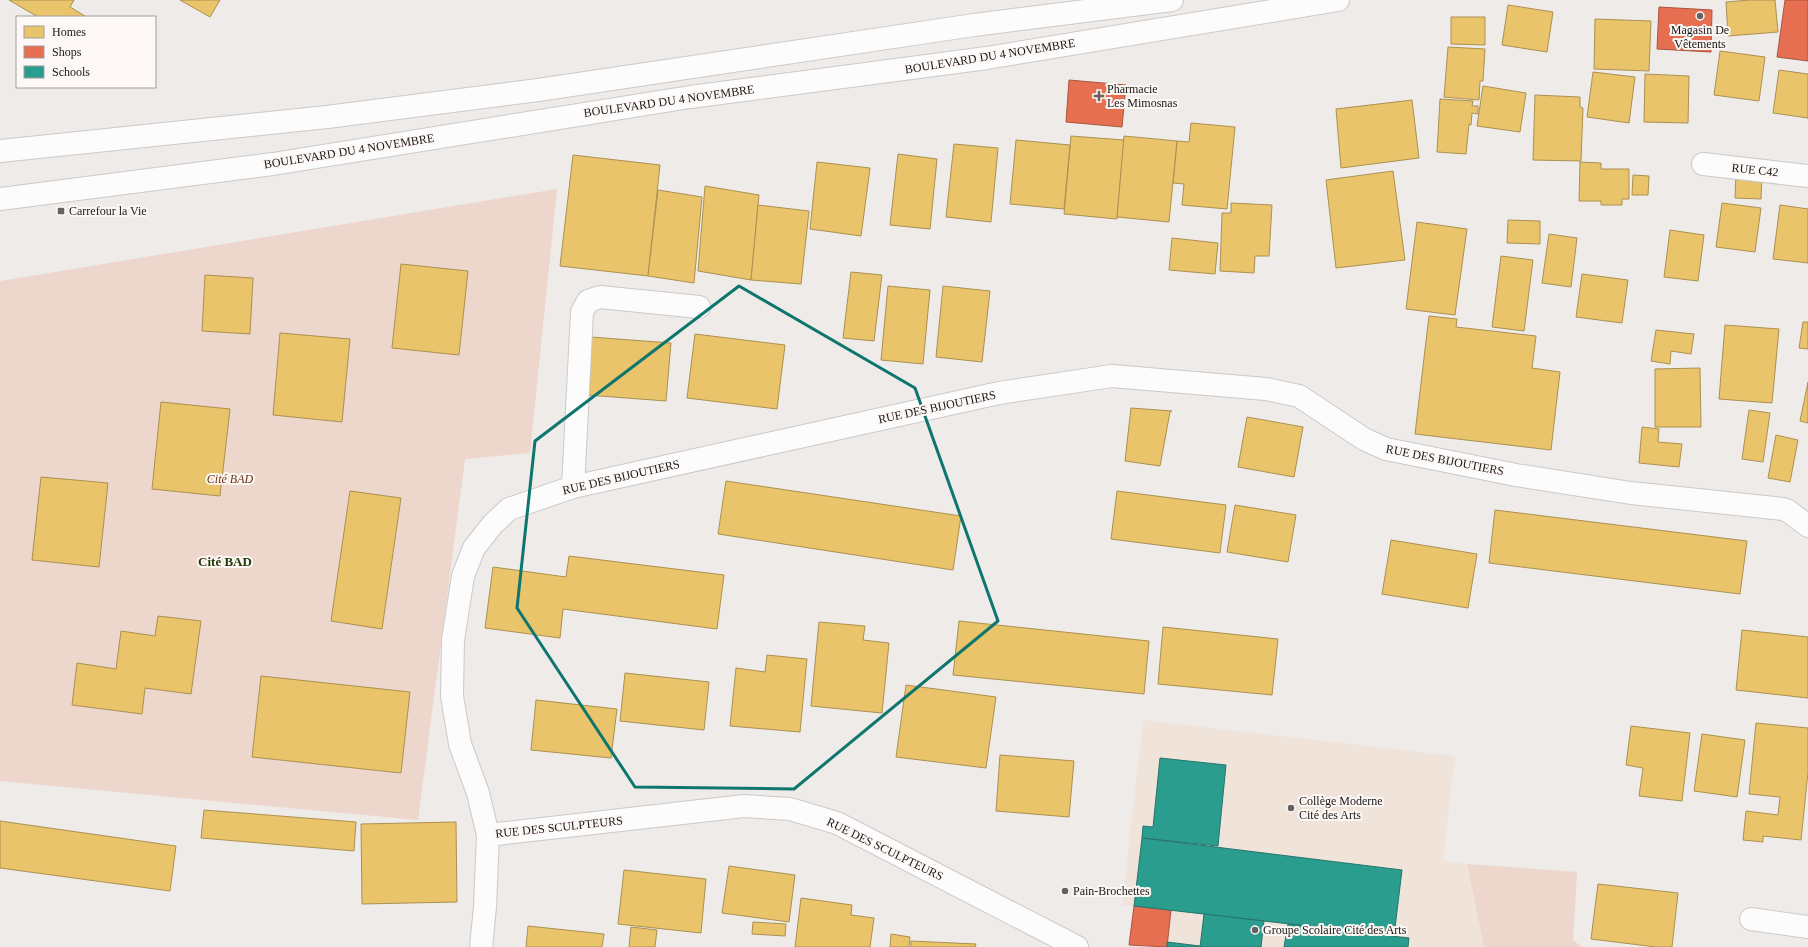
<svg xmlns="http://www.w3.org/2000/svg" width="1808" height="947" font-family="Georgia,serif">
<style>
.commercial{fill:#f0e4da}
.green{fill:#edd6cb}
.homes{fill:#e9c46a;stroke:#ab9051}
.shops{fill:#e76f51;stroke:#a9553f}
.schools{fill:#2a9d8f;stroke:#25756b}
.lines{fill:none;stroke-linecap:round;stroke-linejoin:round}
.minor-casing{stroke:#ccc9c8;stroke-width:24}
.major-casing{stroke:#ccc9c8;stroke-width:24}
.minor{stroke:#fcfcfc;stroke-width:22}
.major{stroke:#fcfcfc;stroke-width:22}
.marked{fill:none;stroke:#0f766e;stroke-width:3;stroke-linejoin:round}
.poi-dot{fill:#646160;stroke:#fdf8f5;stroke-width:1.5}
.labels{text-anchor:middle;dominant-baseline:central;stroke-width:4;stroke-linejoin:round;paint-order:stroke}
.poi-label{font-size:12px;fill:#191716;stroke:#fdf8f5;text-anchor:start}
.street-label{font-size:12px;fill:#191716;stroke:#fdf8f5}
.park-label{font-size:12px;font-style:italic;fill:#6b3010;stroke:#fdf8f5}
.neighbourhood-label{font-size:13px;font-weight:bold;fill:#233905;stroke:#fdf8f5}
</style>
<rect width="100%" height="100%" fill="#eeebe9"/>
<path class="commercial" d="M 1143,720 L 1455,756 L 1443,861 L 1467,864 L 1484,947 L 1167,947 L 1170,910 L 1122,905 Z"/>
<g class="green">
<path d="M 557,189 L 530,453 L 465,459 L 418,820 L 0,781 L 0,281 Z"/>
<path d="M 1467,864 L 1577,872 L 1573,940 L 1582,947 L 1484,947 Z"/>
</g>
<g class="homes">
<path d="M 9,0 L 74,0 L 70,7 L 85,16 L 84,17 L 38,17 Z"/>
<path d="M 180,0 L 220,0 L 210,17 Z"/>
<path d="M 1750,0 L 1775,0 L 1778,32 L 1728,36 L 1726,2 Z"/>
<path d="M 1508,5 L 1553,12 L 1547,52 L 1502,45 Z"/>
<path d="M 1451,17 L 1485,17 L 1485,45 L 1451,44 Z"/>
<path d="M 1595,19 L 1651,21 L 1649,71 L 1594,69 Z"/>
<path d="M 1448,47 L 1485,49 L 1483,81 L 1480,81 L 1479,100 L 1444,97 Z"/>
<path d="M 1720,51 L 1765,57 L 1759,101 L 1714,95 Z"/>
<path d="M 1779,70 L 1808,74 L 1808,118 L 1773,113 Z"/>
<path d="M 1593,72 L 1635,77 L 1629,123 L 1587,117 Z"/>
<path d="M 1645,74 L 1689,76 L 1688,123 L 1644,122 Z"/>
<path d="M 1483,86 L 1526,93 L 1520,132 L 1477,126 Z"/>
<path d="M 1535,95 L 1580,97 L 1580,107 L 1583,108 L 1581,161 L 1533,160 Z"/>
<path d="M 1440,99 L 1473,101 L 1472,106 L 1478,106 L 1478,114 L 1472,113 L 1471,125 L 1469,124 L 1466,154 L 1437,152 Z"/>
<path d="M 1412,100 L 1419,158 L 1341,168 L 1336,109 Z"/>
<path d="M 1191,123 L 1235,127 L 1227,209 L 1182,205 L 1184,184 L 1173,183 L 1177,141 L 1189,142 Z"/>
<path d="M 1071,136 L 1124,140 L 1117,219 L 1064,214 Z"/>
<path d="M 1124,136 L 1177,141 L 1169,222 L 1117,217 Z"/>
<path d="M 1016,140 L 1070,145 L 1064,209 L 1010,204 Z"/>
<path d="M 954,144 L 998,148 L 991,222 L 946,217 Z"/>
<path d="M 898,154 L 937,159 L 930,229 L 890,225 Z"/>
<path d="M 573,155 L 660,165 L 648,276 L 560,266 Z"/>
<path d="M 817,162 L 870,168 L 861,236 L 810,229 Z"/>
<path d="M 1580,162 L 1601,163 L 1601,169 L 1629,169 L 1629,199 L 1622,199 L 1622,205 L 1601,205 L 1601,201 L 1579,201 Z"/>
<path d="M 1393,171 L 1405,260 L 1336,268 L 1326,180 Z"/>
<path d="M 1736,174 L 1762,175 L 1761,199 L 1735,198 Z"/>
<path d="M 1633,175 L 1649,176 L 1648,195 L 1632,195 Z"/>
<path d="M 705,186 L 759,195 L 751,280 L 698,271 Z"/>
<path d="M 658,190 L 702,197 L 694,283 L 648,276 Z"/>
<path d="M 1231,203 L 1272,205 L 1269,256 L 1255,256 L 1254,273 L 1220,271 L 1222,213 L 1231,213 Z"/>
<path d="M 1722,203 L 1761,208 L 1755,252 L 1716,247 Z"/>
<path d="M 758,205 L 809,211 L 801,284 L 751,280 Z"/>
<path d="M 1780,205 L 1808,209 L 1808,263 L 1773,259 Z"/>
<path d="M 1508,220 L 1540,221 L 1540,244 L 1507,243 Z"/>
<path d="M 1417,222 L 1467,229 L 1455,315 L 1406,309 Z"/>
<path d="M 1670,230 L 1704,235 L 1698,281 L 1664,277 Z"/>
<path d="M 1549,234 L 1577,238 L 1571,287 L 1542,283 Z"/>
<path d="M 1172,238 L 1218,243 L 1215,274 L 1169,270 Z"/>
<path d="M 1501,256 L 1533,260 L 1524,331 L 1492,327 Z"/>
<path d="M 401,264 L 468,271 L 459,355 L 392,348 Z"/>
<path d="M 851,272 L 882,275 L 874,341 L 843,338 Z"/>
<path d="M 1582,274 L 1628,280 L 1622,323 L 1576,317 Z"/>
<path d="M 205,275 L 253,278 L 250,334 L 202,331 Z"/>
<path d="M 888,286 L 930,290 L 923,364 L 881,360 Z"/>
<path d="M 943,286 L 990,291 L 982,362 L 936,357 Z"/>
<path d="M 1429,316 L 1457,319 L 1456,327 L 1536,336 L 1532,368 L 1560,372 L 1551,450 L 1415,434 Z"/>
<path d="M 1803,322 L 1808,322 L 1808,349 L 1799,348 Z"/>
<path d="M 1725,325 L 1779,329 L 1772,403 L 1719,399 Z"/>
<path d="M 1656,330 L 1694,334 L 1691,354 L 1671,351 L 1670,364 L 1651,361 Z"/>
<path d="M 280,333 L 350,339 L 342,422 L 273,415 Z"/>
<path d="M 695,334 L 785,345 L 777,409 L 687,398 Z"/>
<path d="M 591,337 L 671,343 L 666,401 L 587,395 Z"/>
<path d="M 1700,368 L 1701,427 L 1655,427 L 1655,369 Z"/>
<path d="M 1808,382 L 1808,423 L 1800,421 Z"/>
<path d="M 161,402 L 230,409 L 220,496 L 152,489 Z"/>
<path d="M 1131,408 L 1172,411 L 1170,412 L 1160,466 L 1125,461 Z"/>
<path d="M 1749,410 L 1770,413 L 1763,462 L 1742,459 Z"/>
<path d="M 1247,417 L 1303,427 L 1294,477 L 1238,467 Z"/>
<path d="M 1642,427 L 1659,429 L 1658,442 L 1682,444 L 1679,467 L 1639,463 Z"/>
<path d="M 1776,435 L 1798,440 L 1790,482 L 1768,478 Z"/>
<path d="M 41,477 L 108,483 L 99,567 L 32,560 Z"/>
<path d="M 726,481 L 961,516 L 953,570 L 718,534 Z"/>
<path d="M 350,491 L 401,498 L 382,629 L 331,621 Z"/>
<path d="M 1117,491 L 1226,505 L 1220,553 L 1111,539 Z"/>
<path d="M 1235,505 L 1296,515 L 1288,562 L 1227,552 Z"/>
<path d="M 1495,510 L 1747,541 L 1740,594 L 1489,563 Z"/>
<path d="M 1391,540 L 1477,554 L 1468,608 L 1382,594 Z"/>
<path d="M 569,556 L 724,575 L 717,629 L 563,609 L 560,638 L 485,628 L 493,567 L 566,577 Z"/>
<path d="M 158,616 L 201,621 L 191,694 L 145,688 L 142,714 L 72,705 L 77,663 L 116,669 L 121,631 L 155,636 Z"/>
<path d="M 959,621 L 1149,641 L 1144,694 L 953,675 Z"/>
<path d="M 819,622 L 865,626 L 863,640 L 889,643 L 882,713 L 811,706 Z"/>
<path d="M 1163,627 L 1278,639 L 1272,695 L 1158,684 Z"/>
<path d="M 1742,630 L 1808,637 L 1808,698 L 1736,690 Z"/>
<path d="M 767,655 L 807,659 L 800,732 L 730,726 L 736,668 L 765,672 Z"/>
<path d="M 625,673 L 709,682 L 704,730 L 620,721 Z"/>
<path d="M 261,676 L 410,692 L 401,773 L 252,757 Z"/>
<path d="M 906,685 L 996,697 L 986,768 L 896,757 Z"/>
<path d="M 536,700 L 617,709 L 611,758 L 531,750 Z"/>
<path d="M 1756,723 L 1808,728 L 1808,772 L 1801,840 L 1763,836 L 1763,842 L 1743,840 L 1746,811 L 1778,815 L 1780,797 L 1749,794 Z"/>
<path d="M 1631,726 L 1690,733 L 1682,801 L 1639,796 L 1643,768 L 1626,765 Z"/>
<path d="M 1702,734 L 1745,740 L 1737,797 L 1694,791 Z"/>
<path d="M 1000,755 L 1074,761 L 1069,817 L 996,811 Z"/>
<path d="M 204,810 L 356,822 L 354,851 L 201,838 Z"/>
<path d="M 0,821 L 176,846 L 170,891 L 0,868 Z"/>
<path d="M 456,822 L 457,902 L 362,904 L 361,824 Z"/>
<path d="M 729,866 L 795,875 L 789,922 L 722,913 Z"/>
<path d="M 624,870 L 706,879 L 701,933 L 618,924 Z"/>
<path d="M 1598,884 L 1678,893 L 1672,947 L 1656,947 L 1591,939 Z"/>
<path d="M 801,898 L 852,905 L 851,915 L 874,918 L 870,947 L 795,947 Z"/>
<path d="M 753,922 L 786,924 L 785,936 L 752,934 Z"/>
<path d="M 528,926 L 604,934 L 602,947 L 526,947 Z"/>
<path d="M 631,927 L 657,930 L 655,947 L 629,947 Z"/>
<path d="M 891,934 L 910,937 L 909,947 L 890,947 Z"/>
<path d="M 911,941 L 976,944 L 975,947 L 911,947 Z"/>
</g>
<g class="shops">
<path d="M 1785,0 L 1808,0 L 1808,61 L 1777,57 Z"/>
<path d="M 1659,7 L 1712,10 L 1711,52 L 1657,49 Z"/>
<path d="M 1069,80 L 1126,85 L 1122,127 L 1066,122 Z"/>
<path d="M 1134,906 L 1171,910 L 1167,947 L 1129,945 Z"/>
</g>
<g class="schools">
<path d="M 1160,758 L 1226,765 L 1218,846 L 1142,838 L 1143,826 L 1153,827 Z"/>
<path d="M 1142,838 L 1402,870 L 1394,936 L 1134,906 Z"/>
<path d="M 1204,914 L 1264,921 L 1261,947 L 1200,947 Z"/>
<path d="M 1288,924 L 1409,938 L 1408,947 L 1284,947 Z"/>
<path d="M 1167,942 L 1200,946 L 1200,947 L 1167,947 Z"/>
</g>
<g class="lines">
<defs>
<g id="minor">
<path d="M 1703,164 L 1808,176"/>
<path d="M 573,487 L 582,312 L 588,301 L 600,297 L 699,307"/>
<path d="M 488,835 L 744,806 L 790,809 L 837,823 L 1077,947"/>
<path d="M 1751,919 L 1808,927"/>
<path d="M 481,947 L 485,907 L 488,835 L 478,793 L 460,744 L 452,696 L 453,640 L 463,576 L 474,548 L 493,524 L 509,509 L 573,487 L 999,393 L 1112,376 L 1266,389 L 1299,396 L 1364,439 L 1386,449 L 1516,475 L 1631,493 L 1783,509 L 1788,511 L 1808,526"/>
</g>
<g id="major">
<path d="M 0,151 L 327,117 L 538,90 L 974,25 L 1172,0"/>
<path d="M 0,199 L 273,164 L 690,97 L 987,58 L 1338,0"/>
</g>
</defs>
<use href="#minor" class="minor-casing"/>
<use href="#major" class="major-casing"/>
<use href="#minor" class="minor"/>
<use href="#major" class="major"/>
</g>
<path class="marked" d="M 739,286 L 915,388 L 998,621 L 794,789 L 635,787 L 517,608 L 535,441 Z"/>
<g class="poi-dot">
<circle cx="1700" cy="16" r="4"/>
<path d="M1097 90h4v4h4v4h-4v4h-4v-4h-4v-4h4z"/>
<rect x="57" y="207" width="8" height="8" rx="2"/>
<circle cx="1291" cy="808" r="4"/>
<circle cx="1065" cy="891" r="4"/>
<circle cx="1255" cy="930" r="4"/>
</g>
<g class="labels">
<g class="poi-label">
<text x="1700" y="30" text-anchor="middle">Magasin De<tspan x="1700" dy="14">Vêtements</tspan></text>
<text x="1107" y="89">Pharmacie<tspan x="1107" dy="14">Les Mimosnas</tspan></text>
<text x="69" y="211">Carrefour la Vie</text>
<text x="1299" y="801">Collège Moderne<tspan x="1299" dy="14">Cité des Arts</tspan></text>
<text x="1073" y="891">Pain-Brochettes</text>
<text x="1263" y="930">Groupe Scolaire Cité des Arts</text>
</g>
<g class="street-label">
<text transform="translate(990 56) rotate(-9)">BOULEVARD DU 4 NOVEMBRE</text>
<text transform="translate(669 101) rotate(-8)">BOULEVARD DU 4 NOVEMBRE</text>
<text transform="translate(349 151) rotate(-9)">BOULEVARD DU 4 NOVEMBRE</text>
<text transform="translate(1755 170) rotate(6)">RUE C42</text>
<text transform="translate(937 407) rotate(-12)">RUE DES BIJOUTIERS</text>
<text transform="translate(1445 460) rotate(11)">RUE DES BIJOUTIERS</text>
<text transform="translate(621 477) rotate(-13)">RUE DES BIJOUTIERS</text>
<text transform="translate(559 827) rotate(-6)">RUE DES SCULPTEURS</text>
<text transform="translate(885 849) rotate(26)">RUE DES SCULPTEURS</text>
</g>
<g class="park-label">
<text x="230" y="479">Cité BAD</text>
</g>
<g class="neighbourhood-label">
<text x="225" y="561">Cité BAD</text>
</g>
</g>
<rect x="16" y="16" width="140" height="72" fill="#fdf8f5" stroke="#a29e9c"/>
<rect x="24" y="26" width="20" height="12" fill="#e9c46a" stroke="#a29e9c"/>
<text x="52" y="36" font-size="12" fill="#191716">Homes</text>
<rect x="24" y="46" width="20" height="12" fill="#e76f51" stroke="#a29e9c"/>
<text x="52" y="56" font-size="12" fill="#191716">Shops</text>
<rect x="24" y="66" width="20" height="12" fill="#2a9d8f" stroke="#a29e9c"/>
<text x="52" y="76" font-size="12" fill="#191716">Schools</text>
</svg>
